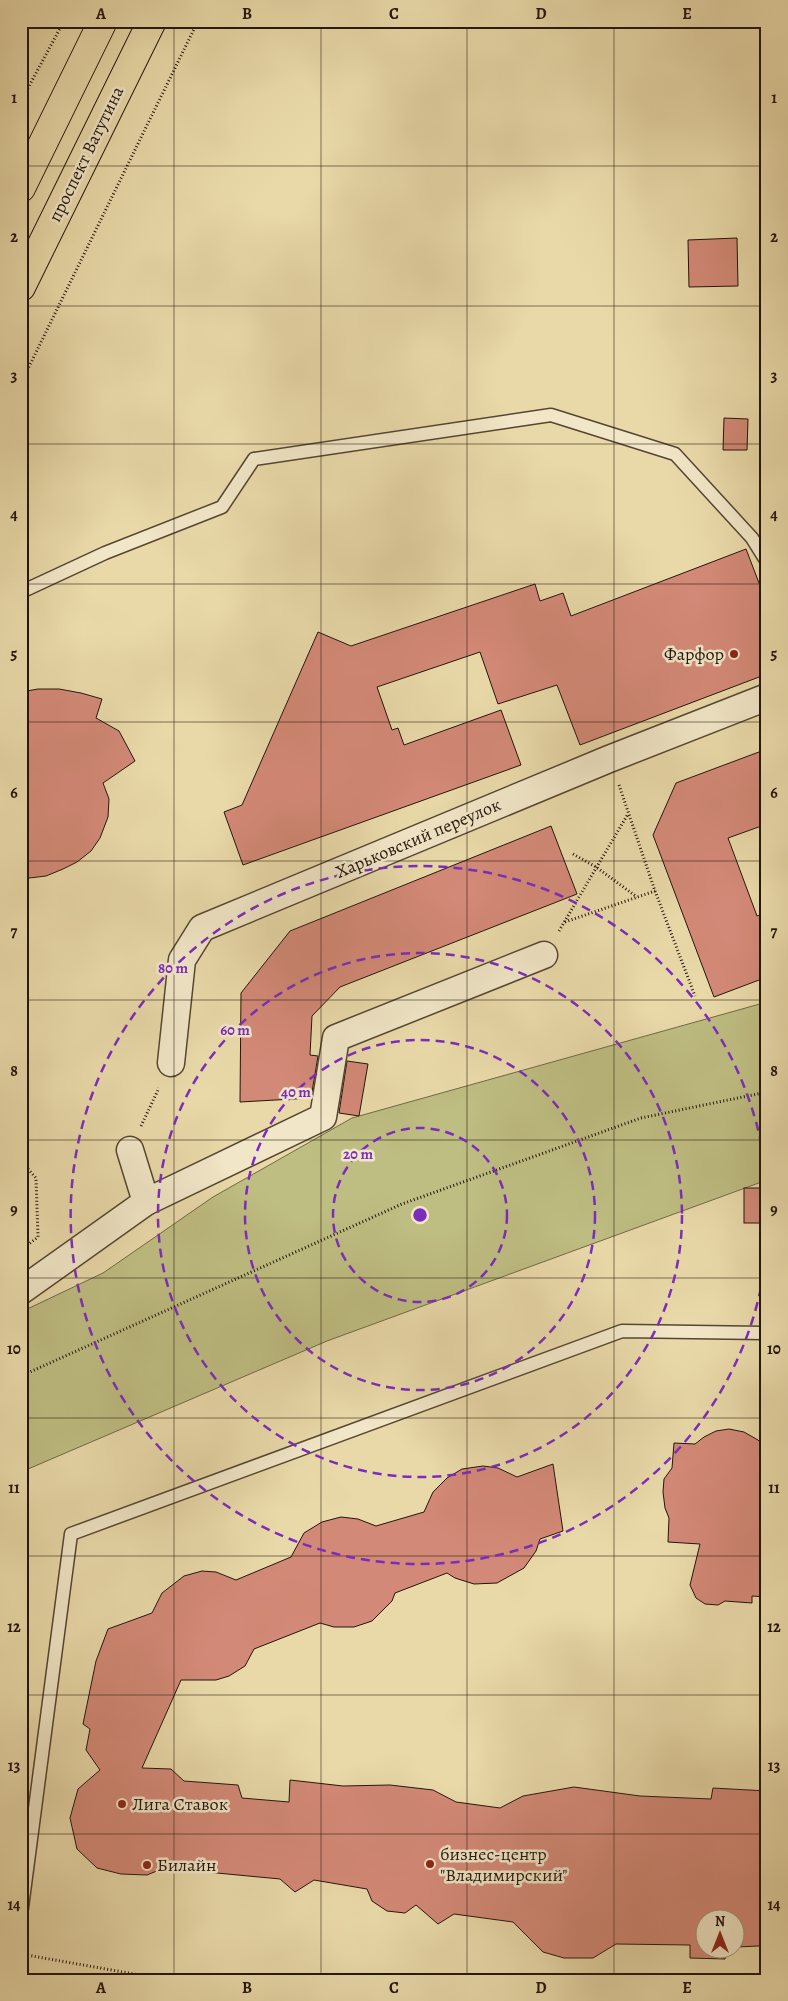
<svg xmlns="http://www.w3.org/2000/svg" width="788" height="2001" font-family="Alegreya,serif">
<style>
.green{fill:#bebd82;stroke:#706946}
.building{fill:#d38977;stroke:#22150b}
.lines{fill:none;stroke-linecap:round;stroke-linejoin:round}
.service-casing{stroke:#544632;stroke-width:15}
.minor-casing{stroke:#544632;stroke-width:29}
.primary-casing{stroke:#22150b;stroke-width:30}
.path{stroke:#22150b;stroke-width:3;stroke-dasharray:1 2.5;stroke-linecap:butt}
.service{stroke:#f1e6c7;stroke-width:12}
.minor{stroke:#f1e6c7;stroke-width:26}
.primary{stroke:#e9d9a9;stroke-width:28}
.grid{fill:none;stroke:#22150b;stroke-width:1;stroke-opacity:0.55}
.ring{fill:none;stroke:#7b2cbf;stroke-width:2.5;stroke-dasharray:9 6}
.poi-dot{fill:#8f2418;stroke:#f1e6c7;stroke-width:2}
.labels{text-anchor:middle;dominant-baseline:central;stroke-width:5;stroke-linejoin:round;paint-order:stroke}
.street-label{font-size:18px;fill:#22150b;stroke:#f1e6c7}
.poi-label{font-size:18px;fill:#22150b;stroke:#f1e6c7;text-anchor:start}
.centre{fill:#7b2cbf;stroke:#f1e6c7;stroke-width:2.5}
.ring-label{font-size:15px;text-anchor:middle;font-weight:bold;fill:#7b2cbf;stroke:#f1e6c7;stroke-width:5;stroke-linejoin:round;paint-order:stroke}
.neatline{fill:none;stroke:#22150b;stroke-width:2}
.grid-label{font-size:16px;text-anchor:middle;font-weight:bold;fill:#22150b}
</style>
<rect width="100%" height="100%" fill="#e9d9a9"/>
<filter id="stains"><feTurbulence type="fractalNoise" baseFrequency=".004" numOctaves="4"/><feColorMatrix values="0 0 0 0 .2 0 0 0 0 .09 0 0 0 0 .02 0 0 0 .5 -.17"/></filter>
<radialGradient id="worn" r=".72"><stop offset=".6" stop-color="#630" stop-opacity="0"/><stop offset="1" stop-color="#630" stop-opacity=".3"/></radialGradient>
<path class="green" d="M 767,1002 L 767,1180 L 327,1341 L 21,1472 L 21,1312 L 103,1273 L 213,1197 L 352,1118 Z"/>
<g class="building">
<path d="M 737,238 L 738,286 L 689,287 L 688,240 Z"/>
<path d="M 724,418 L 748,419 L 747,450 L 723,450 Z"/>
<path d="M 746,549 L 767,604 L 767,674 L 580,745 L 557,685 L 498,704 L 480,652 L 377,687 L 392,730 L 398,728 L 404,745 L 501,710 L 521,765 L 243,865 L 224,812 L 242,805 L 318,632 L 351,646 L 535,584 L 540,601 L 563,593 L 571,616 Z"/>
<path d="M 38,689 L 59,689 L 81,693 L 102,699 L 96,718 L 119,731 L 135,761 L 103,783 L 109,799 L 108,817 L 100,838 L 91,851 L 77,862 L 63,869 L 46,876 L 21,879 L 21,692 Z"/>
<path d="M 767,749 L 767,824 L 728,838 L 757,916 L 767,912 L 767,977 L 714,997 L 653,835 L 676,783 Z"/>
<path d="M 551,826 L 577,894 L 340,987 L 312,1016 L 310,1055 L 318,1056 L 311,1098 L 240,1102 L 241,993 L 290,931 Z"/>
<path d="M 347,1061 L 368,1064 L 359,1116 L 339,1113 Z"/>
<rect x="744" y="1188" width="23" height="35"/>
<path d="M 729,1429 L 744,1432 L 758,1440 L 767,1449 L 767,1597 L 752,1596 L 752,1603 L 725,1601 L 718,1605 L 705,1604 L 696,1598 L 690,1585 L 700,1544 L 668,1542 L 669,1518 L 665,1508 L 663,1492 L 664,1479 L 672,1468 L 674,1443 L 695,1444 L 704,1437 L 716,1431 Z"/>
<path d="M 553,1464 L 563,1531 L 540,1539 L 536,1551 L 524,1568 L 497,1583 L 474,1584 L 455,1578 L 447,1573 L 395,1593 L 392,1601 L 372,1621 L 354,1627 L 334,1627 L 320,1623 L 254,1649 L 245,1666 L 229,1676 L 216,1680 L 181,1680 L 142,1768 L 171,1769 L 184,1781 L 238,1785 L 242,1798 L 289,1802 L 290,1780 L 343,1786 L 390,1785 L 433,1790 L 456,1802 L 500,1808 L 523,1796 L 574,1787 L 640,1796 L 711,1799 L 713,1788 L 767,1791 L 767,1860 L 761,1904 L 767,1908 L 767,1941 L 759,1946 L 736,1947 L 736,1918 L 706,1918 L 706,1948 L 729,1948 L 725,1959 L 690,1958 L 690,1945 L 616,1944 L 593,1958 L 564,1958 L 543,1952 L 513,1922 L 454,1914 L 438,1924 L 416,1905 L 405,1913 L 387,1911 L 372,1901 L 367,1889 L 314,1880 L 295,1892 L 280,1879 L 164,1868 L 147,1875 L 121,1874 L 97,1868 L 77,1849 L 70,1818 L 78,1789 L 100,1770 L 86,1750 L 90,1729 L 83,1724 L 96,1661 L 108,1629 L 152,1613 L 162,1593 L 184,1576 L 202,1571 L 216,1572 L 236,1580 L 291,1557 L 304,1533 L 322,1522 L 341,1517 L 358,1519 L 376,1526 L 424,1512 L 433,1492 L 447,1478 L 462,1469 L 483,1466 L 498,1468 L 517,1477 Z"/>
</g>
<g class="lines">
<defs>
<g id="service">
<path d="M 21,592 L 105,553 L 222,507 L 254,459 L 551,415 L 675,454 L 752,538 L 767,562"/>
<path d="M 21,1915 L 71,1534 L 622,1331 L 767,1333"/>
</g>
<g id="minor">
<path d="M 171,1063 L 182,960 L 202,928 L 609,759 L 767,697"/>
<path d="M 146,1202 L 323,1117 L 336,1038 L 544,955"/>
<path d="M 21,1291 L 146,1202 L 130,1150"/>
</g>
<g id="primary">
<path d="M 21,188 L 103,21"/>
<path d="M 21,287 L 152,21"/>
</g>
</defs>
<use href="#service" class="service-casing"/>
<use href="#minor" class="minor-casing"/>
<use href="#primary" class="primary-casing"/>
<g class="path">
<path d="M 21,101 L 64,21"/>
<path d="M 21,383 L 198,21"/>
<path d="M 619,785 L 655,891 L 695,996"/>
<path d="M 573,854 L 596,867 L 637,897"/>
<path d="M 565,922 L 655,891"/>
<path d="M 559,931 L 628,814"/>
<path d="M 141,1126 L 159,1088"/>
<path d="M 21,1161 L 36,1178 L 38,1237 L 21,1250"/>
<path d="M 21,1376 L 402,1204 L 641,1118 L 767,1092"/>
<path d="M 21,1954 L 168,1980"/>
</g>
<use href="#service" class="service"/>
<use href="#minor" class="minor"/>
<use href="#primary" class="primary"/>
</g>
<path class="grid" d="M 174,21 L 174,1980M 321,21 L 321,1980M 467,21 L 467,1980M 614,21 L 614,1980M 21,166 L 767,166M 21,306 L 767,306M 21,444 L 767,444M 21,584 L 767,584M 21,722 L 767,722M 21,861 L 767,861M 21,1000 L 767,1000M 21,1140 L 767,1140M 21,1278 L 767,1278M 21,1418 L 767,1418M 21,1556 L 767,1556M 21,1695 L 767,1695M 21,1834 L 767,1834"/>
<g class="ring">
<circle cx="420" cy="1215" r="87"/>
<circle cx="420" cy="1215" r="175"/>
<circle cx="420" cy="1215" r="262"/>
<path d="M766 1258A349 349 0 1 1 766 1172"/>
</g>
<g class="poi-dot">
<circle cx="734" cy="654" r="5"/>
<circle cx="122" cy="1804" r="5"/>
<circle cx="430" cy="1864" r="5"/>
<circle cx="147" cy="1865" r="5"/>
</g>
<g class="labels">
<g class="street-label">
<text transform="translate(86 154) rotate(-64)">проспект Ватутина</text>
<text transform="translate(418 838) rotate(-23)">Харьковский переулок</text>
</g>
<g class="poi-label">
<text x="724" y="654" text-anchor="end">Фарфор</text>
<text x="132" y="1804">Лига Ставок</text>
<text x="440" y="1854">бизнес-центр<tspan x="440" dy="21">"Владимирский"</tspan></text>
<text x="157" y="1865">Билайн</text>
</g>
</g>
<circle cx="420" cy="1215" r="8" class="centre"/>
<g class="ring-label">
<text x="173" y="973">80 m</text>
<text x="235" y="1035">60 m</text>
<text x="296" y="1097">40 m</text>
<text x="358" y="1159">20 m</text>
</g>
<rect width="788" height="2001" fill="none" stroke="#e9d9a9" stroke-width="55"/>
<g transform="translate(720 1934)"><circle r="24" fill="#f1e6c7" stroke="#9e927c"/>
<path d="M0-4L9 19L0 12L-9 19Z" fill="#8f2418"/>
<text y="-8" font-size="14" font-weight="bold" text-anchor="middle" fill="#22150b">N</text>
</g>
<rect x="28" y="28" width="732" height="1946" class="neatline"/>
<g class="grid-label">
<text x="101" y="19">A</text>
<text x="247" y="19">B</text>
<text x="394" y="19">C</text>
<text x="541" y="19">D</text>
<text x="687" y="19">E</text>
<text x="14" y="103">1</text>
<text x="774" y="103">1</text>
<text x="14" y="242">2</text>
<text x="774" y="242">2</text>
<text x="14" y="381">3</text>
<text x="774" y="381">3</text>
<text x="14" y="520">4</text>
<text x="774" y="520">4</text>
<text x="14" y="659">5</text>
<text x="774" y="659">5</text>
<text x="14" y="798">6</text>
<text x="774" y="798">6</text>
<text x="14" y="937">7</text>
<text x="774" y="937">7</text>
<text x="14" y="1076">8</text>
<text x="774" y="1076">8</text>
<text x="14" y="1215">9</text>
<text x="774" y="1215">9</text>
<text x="14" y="1354">10</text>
<text x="774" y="1354">10</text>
<text x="14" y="1493">11</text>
<text x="774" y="1493">11</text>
<text x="14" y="1632">12</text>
<text x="774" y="1632">12</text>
<text x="14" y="1771">13</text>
<text x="774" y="1771">13</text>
<text x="14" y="1910">14</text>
<text x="774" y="1910">14</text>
<text x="101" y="1993">A</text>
<text x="247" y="1993">B</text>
<text x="394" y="1993">C</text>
<text x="541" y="1993">D</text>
<text x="687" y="1993">E</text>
</g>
<rect width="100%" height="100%" filter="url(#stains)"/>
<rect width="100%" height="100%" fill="url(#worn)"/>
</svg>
